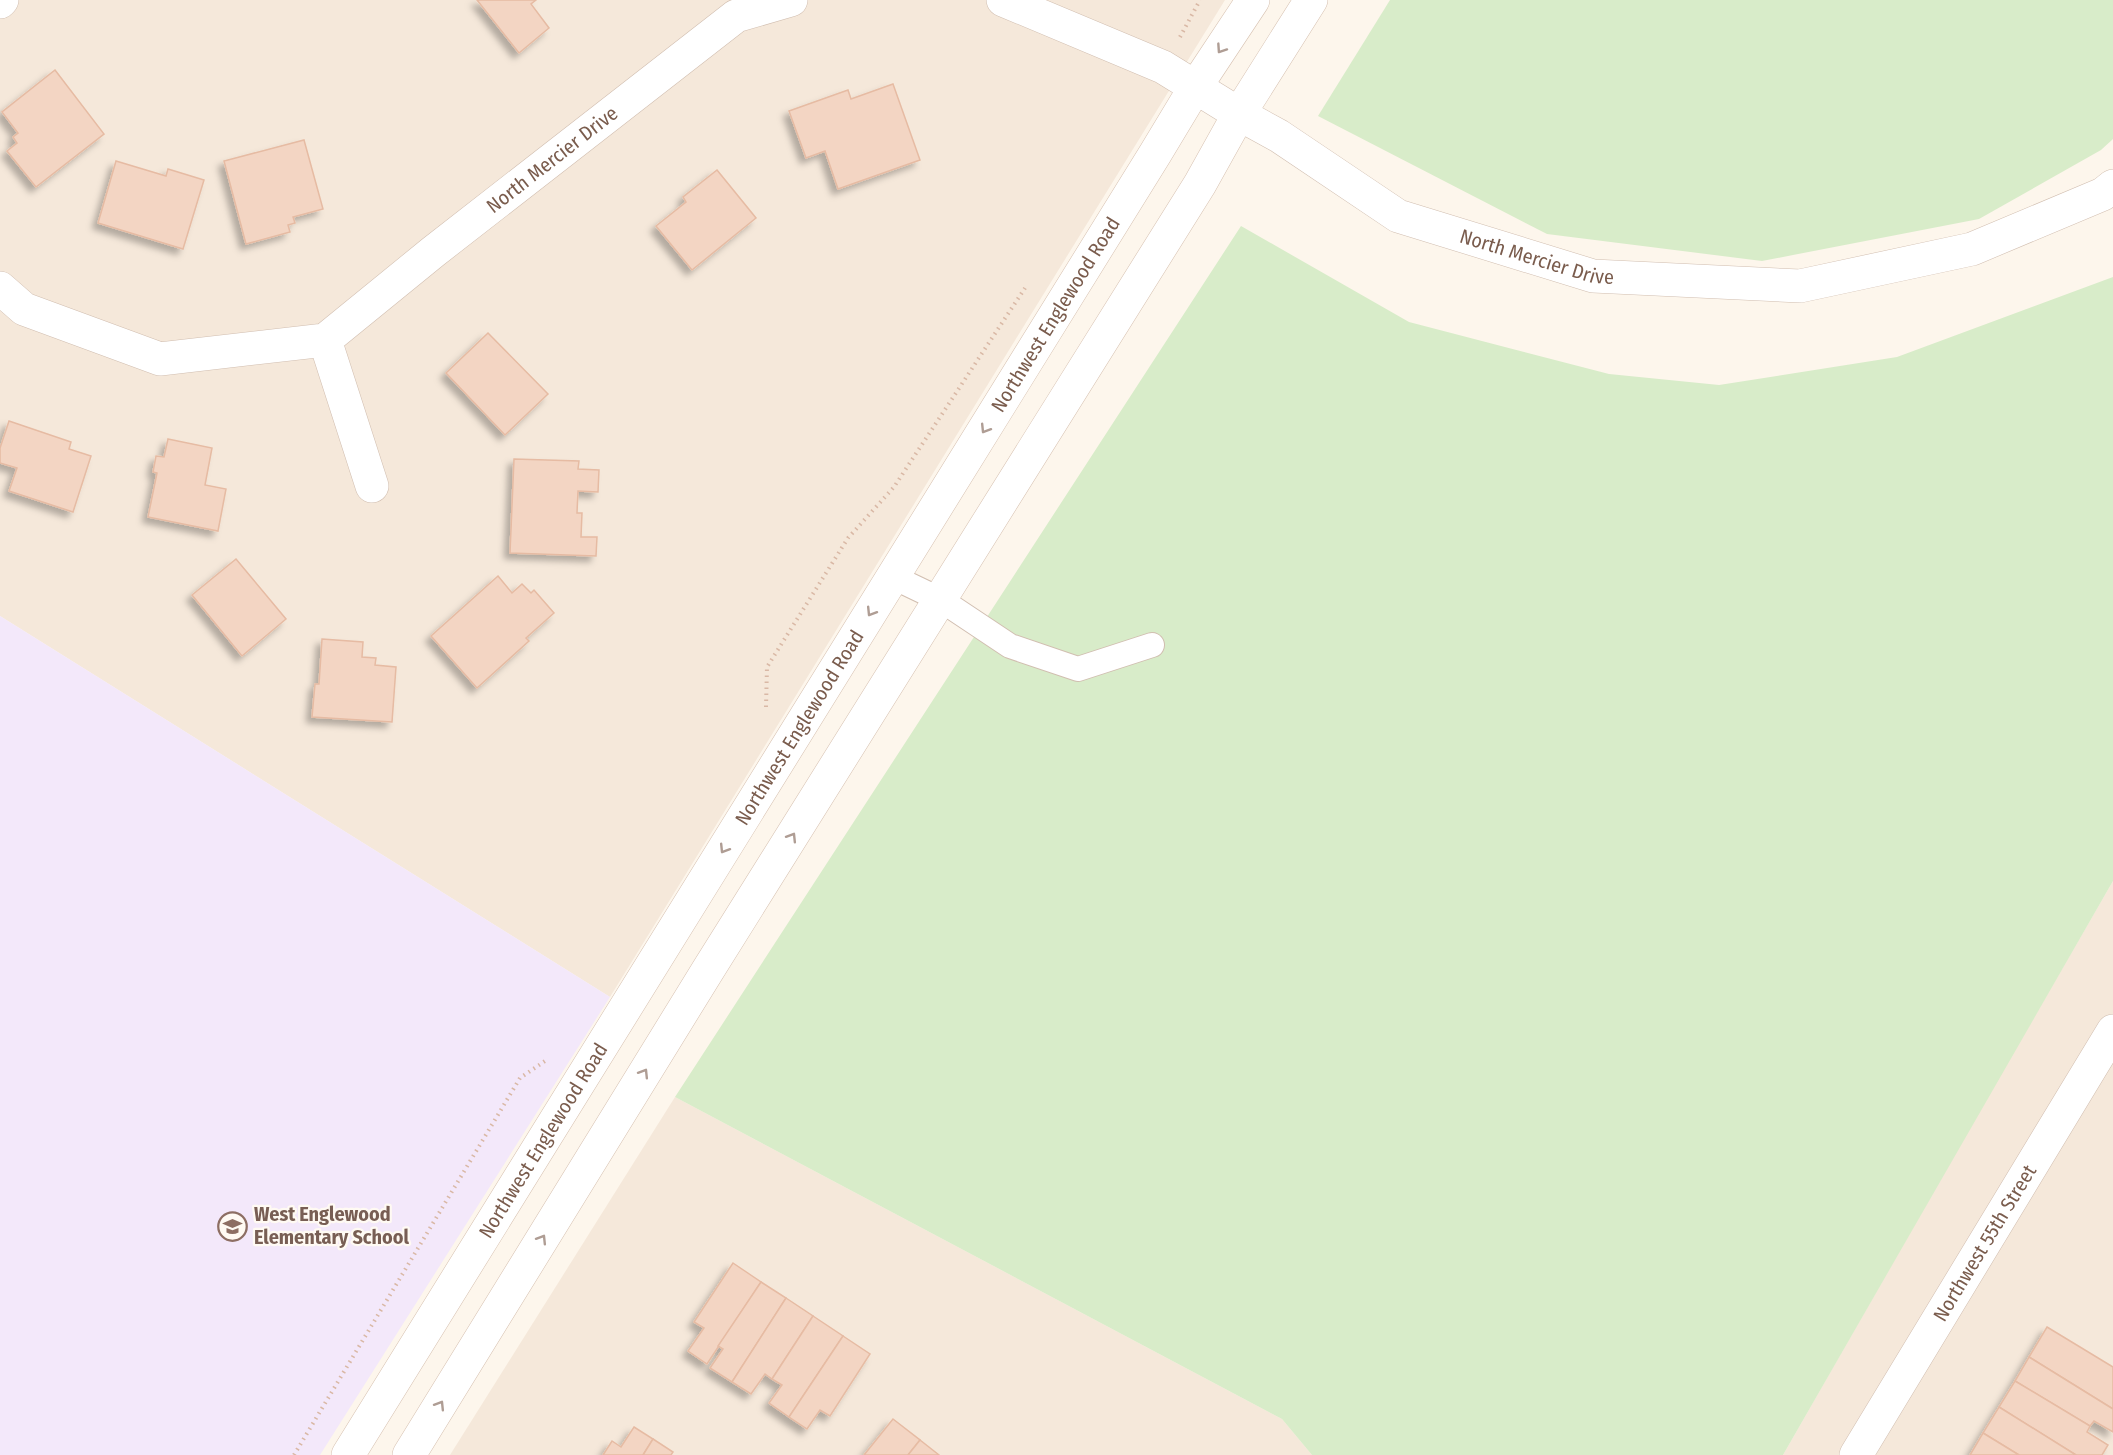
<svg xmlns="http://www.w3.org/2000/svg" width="2113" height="1455" font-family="'Fira Sans Condensed',sans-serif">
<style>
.residential{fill:#f5e8da}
.education{fill:#f3e8fa}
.green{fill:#d8ecc9}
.building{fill:#f3d5c3;stroke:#e6bba3;stroke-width:1.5;filter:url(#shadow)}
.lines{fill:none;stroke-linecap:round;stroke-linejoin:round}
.service-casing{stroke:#d1beb0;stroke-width:26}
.minor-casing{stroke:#d1beb0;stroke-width:34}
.secondary-casing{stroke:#d6c0b0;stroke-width:34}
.path{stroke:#d9b8a5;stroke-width:4;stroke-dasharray:1.5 4.5;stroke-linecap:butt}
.service{stroke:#fff;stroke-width:24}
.minor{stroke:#fff;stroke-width:33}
.secondary{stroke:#fff;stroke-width:33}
.oneway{stroke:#af9d94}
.labels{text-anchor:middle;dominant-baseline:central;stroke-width:4.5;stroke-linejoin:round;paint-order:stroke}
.street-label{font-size:20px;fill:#7a5c4d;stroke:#fffaf3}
.education-label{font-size:20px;font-weight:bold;fill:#785e54;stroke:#fffaf3;text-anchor:start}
</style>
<defs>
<filter id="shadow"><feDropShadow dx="-5.5" dy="5.5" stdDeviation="3" flood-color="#0004"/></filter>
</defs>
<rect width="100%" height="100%" fill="#fdf6ec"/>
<g class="residential">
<path d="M 0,0 L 1225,0 L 610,997 L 0,616 Z"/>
<path d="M 2113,881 L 2113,1455 L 1783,1455 L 1992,1090 Z"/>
<path d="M 675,1097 L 1282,1419 L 1312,1455 L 450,1455 Z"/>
</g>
<path class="education" d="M 0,616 L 610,997 L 320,1455 L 0,1455 Z"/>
<g class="green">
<path d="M 1390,0 L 2113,0 L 2113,139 L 2101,150 L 1979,219 L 1762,261 L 1547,234 L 1318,116 Z"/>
<path d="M 1241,226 L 1409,322 L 1609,374 L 1719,385 L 1897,357 L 2113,277 L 2113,881 L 1783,1455 L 1312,1455 L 1282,1419 L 675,1097 Z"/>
</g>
<g class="building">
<path d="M 477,0 L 536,0 L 531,4 L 549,28 L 519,53 Z"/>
<path d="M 55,70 L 104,134 L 36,187 L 7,151 L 17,143 L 13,137 L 18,133 L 2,112 Z"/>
<path d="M 893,84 L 920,160 L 838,189 L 825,151 L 806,158 L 789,111 L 848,90 L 851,99 Z"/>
<path d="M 304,140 L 323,209 L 293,217 L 295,223 L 288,225 L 290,232 L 246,244 L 224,161 Z"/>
<path d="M 116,161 L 166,176 L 168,169 L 204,180 L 183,249 L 98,223 Z"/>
<path d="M 717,170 L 756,218 L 692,270 L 656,226 L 686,202 L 683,197 Z"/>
<path d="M 488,333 L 548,394 L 505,435 L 446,373 Z"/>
<path d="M 9,421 L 71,442 L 69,449 L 91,456 L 73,512 L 9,491 L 17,468 L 0,463 L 0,448 Z"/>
<path d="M 168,439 L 212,448 L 205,485 L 226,489 L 218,531 L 148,517 L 157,473 L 153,472 L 156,456 L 164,457 Z"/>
<path d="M 514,459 L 579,461 L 578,469 L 599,470 L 598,492 L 578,491 L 577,513 L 582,513 L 581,537 L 597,537 L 596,556 L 510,553 Z"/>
<path d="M 236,559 L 286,619 L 242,656 L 192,595 Z"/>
<path d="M 498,576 L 512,593 L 522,584 L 531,593 L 534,590 L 554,613 L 526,638 L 529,641 L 477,688 L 431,636 Z"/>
<path d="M 322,639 L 363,642 L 362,657 L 376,658 L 375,665 L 396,667 L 392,722 L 312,717 L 315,684 L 319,684 Z"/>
<path d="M 733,1263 L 761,1282 L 707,1364 L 688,1351 L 704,1328 L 694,1322 Z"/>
<path d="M 761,1282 L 786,1298 L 732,1382 L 710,1368 L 723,1349 L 718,1346 Z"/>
<path d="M 786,1298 L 813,1316 L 772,1379 L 765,1374 L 751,1394 L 732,1382 Z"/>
<path d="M 813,1316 L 843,1336 L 789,1417 L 769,1403 L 782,1385 L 772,1379 Z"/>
<path d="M 2047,1327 L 2113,1367 L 2113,1409 L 2029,1357 Z"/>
<path d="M 843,1336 L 870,1354 L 830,1416 L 820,1410 L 807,1429 L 789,1417 Z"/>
<path d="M 2029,1357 L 2113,1409 L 2113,1432 L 2094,1421 L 2090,1426 L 2015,1381 Z"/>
<path d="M 2015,1381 L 2090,1426 L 2087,1432 L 2108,1445 L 2102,1455 L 2076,1455 L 1999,1407 Z"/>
<path d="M 1999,1407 L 2076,1455 L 2019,1455 L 1983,1433 Z"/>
<path d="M 893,1419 L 920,1440 L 908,1455 L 864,1455 Z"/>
<path d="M 634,1427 L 653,1439 L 643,1455 L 603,1455 L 612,1441 L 621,1447 Z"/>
<path d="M 1983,1433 L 2019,1455 L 1970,1455 Z"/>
<path d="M 653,1439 L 673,1452 L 671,1455 L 643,1455 Z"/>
<path d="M 920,1440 L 939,1455 L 908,1455 Z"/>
</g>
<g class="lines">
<defs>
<path id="service" d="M 893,577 L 941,600 L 1010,646 L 1078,669 L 1152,645"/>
<g id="minor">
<path id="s1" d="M 1003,0 L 1163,67 L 1239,114 L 1279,136 L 1398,216 L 1593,276 L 1800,286 L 1972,249 L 2103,194 L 2113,186"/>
<path d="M 0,2 L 2,0"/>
<path id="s2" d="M 0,288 L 24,309 L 160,359 L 325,340 L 433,252 L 736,16 L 791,0"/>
<path d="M 325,340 L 372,486"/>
<path id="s3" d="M 1856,1455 L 2113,1031"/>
</g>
<g id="secondary">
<path id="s4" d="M 348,1455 L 1155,154 L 1196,86 L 1253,0"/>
<path d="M 409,1455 L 708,970 L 1200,184 L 1239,114 L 1311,0"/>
</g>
</defs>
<use href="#service" class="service-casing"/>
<use href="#minor" class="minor-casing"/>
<use href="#secondary" class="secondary-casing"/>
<g class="path">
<path d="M 1180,37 L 1200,0"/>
<path d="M 766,707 L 767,667 L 848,538 L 894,487 L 1025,288"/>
<path d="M 294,1455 L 520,1078 L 548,1059"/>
</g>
<use href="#service" class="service"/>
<use href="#minor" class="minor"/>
<use href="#secondary" class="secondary"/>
</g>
<defs><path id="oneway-chevron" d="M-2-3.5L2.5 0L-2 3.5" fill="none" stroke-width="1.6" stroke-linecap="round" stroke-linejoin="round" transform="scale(1.5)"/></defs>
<g class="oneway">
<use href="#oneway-chevron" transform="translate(1221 49) rotate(124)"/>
<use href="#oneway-chevron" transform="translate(985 429) rotate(122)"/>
<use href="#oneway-chevron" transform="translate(871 612) rotate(122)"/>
<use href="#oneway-chevron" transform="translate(792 837) rotate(-58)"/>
<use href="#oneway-chevron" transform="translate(724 849) rotate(122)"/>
<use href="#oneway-chevron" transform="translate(644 1073) rotate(-58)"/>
<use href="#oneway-chevron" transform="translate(542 1239) rotate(-58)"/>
<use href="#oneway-chevron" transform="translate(440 1405) rotate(-58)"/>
</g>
<defs>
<symbol id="school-ring" viewBox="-11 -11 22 22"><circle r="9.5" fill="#fffaf3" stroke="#8d6e63" stroke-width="1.5"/><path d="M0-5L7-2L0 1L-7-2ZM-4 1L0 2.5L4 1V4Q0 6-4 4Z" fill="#8d6e63"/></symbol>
</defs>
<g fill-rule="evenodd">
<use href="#school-ring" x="216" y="1210" width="33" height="33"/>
</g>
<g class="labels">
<g class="street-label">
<text stroke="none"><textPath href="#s2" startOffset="633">North Mercier Drive</textPath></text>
<text stroke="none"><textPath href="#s1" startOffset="597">North Mercier Drive</textPath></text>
<text stroke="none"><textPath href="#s4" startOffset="1342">Northwest Englewood Road</textPath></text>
<text stroke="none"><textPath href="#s4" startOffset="856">Northwest Englewood Road</textPath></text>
<text stroke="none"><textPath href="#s4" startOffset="370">Northwest Englewood Road</textPath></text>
<text stroke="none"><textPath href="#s3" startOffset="248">Northwest 55th Street</textPath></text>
</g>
<g class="education-label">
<text x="254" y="1214">West Englewood<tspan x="254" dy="23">Elementary School</tspan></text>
</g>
</g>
</svg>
